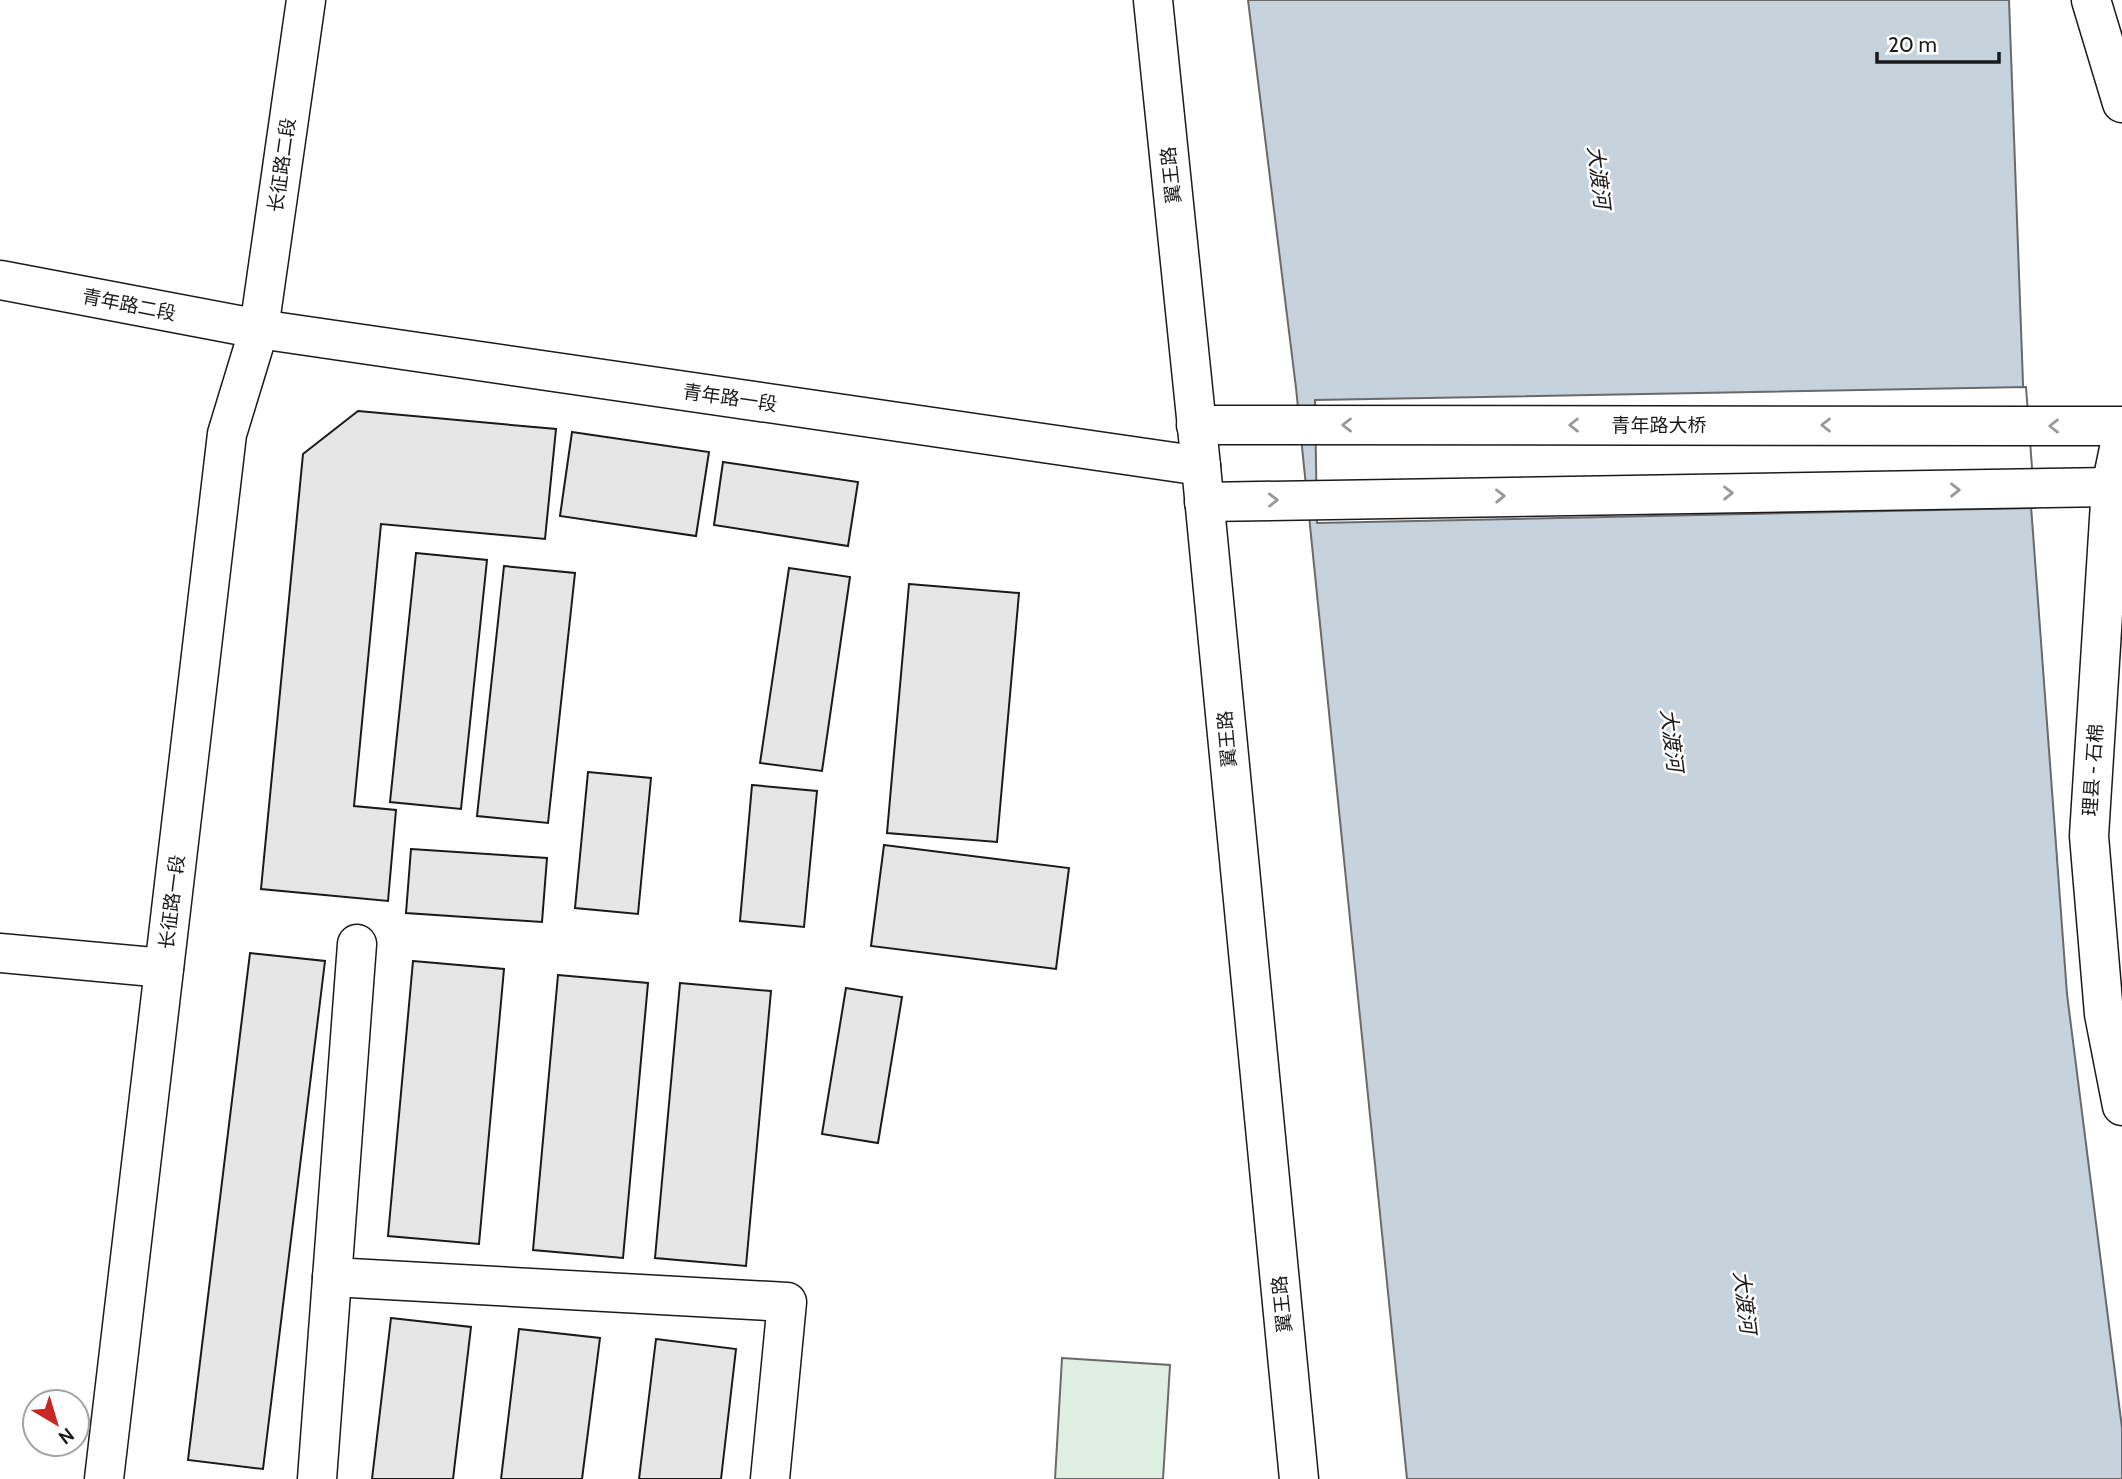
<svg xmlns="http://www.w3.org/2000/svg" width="2122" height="1479" font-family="Cabin,'Noto Sans SC',sans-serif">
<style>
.green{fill:#e0efe3;stroke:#6a6a6a;stroke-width:2}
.water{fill:#c6d2dc;stroke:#6a6a6a;stroke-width:2}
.pier{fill:#fff;stroke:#6a6a6a;stroke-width:2}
.building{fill:#e6e6e6;stroke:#1a1a1a;stroke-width:2}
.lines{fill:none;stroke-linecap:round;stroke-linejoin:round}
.minor-casing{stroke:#1a1a1a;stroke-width:41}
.highway-casing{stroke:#1a1a1a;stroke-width:41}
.minor{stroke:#fff;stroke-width:38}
.highway{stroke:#fff;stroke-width:38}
.oneway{stroke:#989898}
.labels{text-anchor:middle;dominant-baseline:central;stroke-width:5;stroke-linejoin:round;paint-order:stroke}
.street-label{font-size:19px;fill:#1a1a1a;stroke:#fff}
.water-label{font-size:21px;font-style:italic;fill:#1a1a1a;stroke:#fff}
</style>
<rect width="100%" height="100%" fill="#fff"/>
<path class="green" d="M 1062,1358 L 1170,1365 L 1163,1479 L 1055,1479 Z"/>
<path class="water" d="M 1248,0 L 2009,0 L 2024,411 L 2067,994 L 2122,1428 L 2122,1479 L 1407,1479 L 1296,388 Z"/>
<path class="pier" d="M 2026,387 L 2035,508 L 1317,523 L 1315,400 Z"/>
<g class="building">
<path d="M 358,411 L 556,429 L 545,539 L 381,524 L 354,806 L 396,810 L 388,901 L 261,889 L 303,454 Z"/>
<path d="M 572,432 L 709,452 L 696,536 L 560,516 Z"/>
<path d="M 723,462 L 858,482 L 848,546 L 714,525 Z"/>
<path d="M 416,553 L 487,560 L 461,809 L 390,802 Z"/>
<path d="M 504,566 L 575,573 L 548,823 L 477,816 Z"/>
<path d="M 789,568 L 850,577 L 822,771 L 760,763 Z"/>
<path d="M 909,584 L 1019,593 L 997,842 L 887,833 Z"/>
<path d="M 588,772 L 651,778 L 638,914 L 575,908 Z"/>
<path d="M 752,785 L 817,791 L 804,927 L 740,921 Z"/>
<path d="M 884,845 L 1069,868 L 1056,969 L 871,946 Z"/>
<path d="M 411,849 L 547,858 L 542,922 L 406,913 Z"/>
<path d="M 250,953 L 325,961 L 263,1469 L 188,1460 Z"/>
<path d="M 413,961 L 504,969 L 479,1244 L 388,1236 Z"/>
<path d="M 558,975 L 648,983 L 623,1258 L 533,1250 Z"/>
<path d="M 680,983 L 771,991 L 746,1266 L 655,1258 Z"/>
<path d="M 846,988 L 902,997 L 878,1143 L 822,1134 Z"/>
<path d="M 391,1318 L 471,1327 L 453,1479 L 372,1479 Z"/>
<path d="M 519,1329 L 600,1338 L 582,1479 L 501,1479 Z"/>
<path d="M 656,1339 L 736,1349 L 721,1479 L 639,1479 Z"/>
</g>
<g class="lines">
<defs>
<g id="minor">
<path d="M 0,280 L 259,329 L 1201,466"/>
<path d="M 1196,425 L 2122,426"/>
<path d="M 1204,502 L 2111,487"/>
<path d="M 0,953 L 164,968"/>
<path d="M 332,1277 L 787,1302 L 770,1479"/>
<path d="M 104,1479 L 227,434 L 259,329 L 306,0"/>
<path d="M 317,1479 L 357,944"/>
</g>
<g id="highway">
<path d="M 1153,0 L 1201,466 L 1299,1479"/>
<path d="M 2091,0 L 2122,103"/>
<path d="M 2122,434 L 2111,487 L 2089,836 L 2104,1014 L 2122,1106"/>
</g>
</defs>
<use href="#minor" class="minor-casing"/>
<use href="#highway" class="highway-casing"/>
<use href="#minor" class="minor"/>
<use href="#highway" class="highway"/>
</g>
<defs><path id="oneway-chevron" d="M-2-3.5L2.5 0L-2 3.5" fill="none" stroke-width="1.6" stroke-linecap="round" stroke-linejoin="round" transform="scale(1.75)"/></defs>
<g class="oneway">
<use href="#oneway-chevron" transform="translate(1347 425) rotate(-180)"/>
<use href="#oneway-chevron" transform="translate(1574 425) rotate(-180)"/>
<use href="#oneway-chevron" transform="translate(1826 425) rotate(-180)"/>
<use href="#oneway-chevron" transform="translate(2054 426) rotate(-180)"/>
<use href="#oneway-chevron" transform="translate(1955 490) rotate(-1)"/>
<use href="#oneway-chevron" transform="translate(1728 493) rotate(-1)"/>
<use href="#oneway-chevron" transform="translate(1500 496) rotate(-1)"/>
<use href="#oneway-chevron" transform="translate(1273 500) rotate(-1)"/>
</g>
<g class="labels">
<g class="street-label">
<text transform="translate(282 165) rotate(-82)">长征路二段</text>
<text transform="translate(1171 175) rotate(-96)">翼王路</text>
<text transform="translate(129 305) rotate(11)">青年路二段</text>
<text transform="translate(730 398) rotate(8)">青年路一段</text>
<text x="1659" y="425">青年路大桥</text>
<text transform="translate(1227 739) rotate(-95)">翼王路</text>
<text transform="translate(2093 770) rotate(-86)">理县 - 石棉</text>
<text transform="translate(172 902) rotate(-83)">长征路一段</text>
<text transform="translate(1282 1304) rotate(-96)">翼王路</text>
</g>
<g class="water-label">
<text transform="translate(1599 177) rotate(83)">大渡河</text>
<text transform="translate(1672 740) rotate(83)">大渡河</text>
<text transform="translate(1745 1302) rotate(83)">大渡河</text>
</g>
</g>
<g transform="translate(56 1423) rotate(142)"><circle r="33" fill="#ffffff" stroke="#a3a3a3" stroke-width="2"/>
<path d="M0-5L12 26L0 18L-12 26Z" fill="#c62828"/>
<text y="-10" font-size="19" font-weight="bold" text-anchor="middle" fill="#1a1a1a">N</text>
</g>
<path d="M1877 52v10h122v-10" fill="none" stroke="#1a1a1a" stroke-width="3.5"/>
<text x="1888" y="52" font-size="21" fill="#1a1a1a" stroke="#ffffff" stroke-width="5" paint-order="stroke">20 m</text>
</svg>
